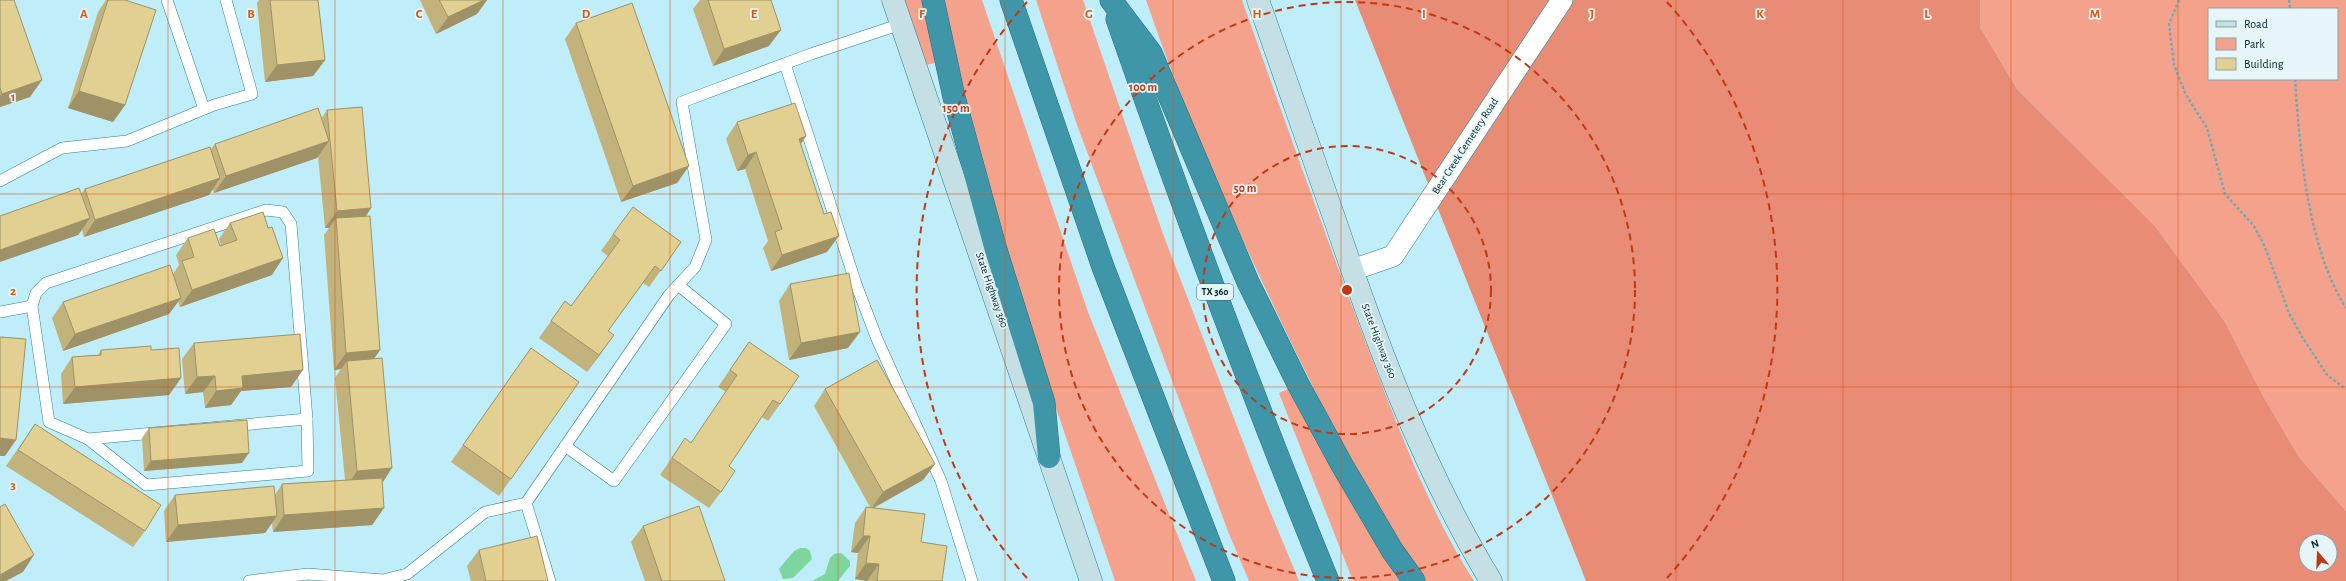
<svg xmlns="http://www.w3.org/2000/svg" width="2346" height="581" font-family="'Alegreya Sans',sans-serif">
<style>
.green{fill:#f5a28d;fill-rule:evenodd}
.forest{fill:#e98c75;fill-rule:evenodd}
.water{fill:#7dd69d}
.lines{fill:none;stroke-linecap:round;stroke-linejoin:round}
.service-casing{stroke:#2b8092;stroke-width:12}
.minor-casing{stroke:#2b8092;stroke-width:22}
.secondary-casing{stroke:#2b8092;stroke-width:23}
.motorway-casing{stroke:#296e7d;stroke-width:23}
.path{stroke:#7ca7b1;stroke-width:2.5;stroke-dasharray:3 2;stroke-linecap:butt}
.service{stroke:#fff;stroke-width:11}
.minor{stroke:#fff;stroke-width:21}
.secondary{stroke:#c5e0e5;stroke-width:22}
.motorway{stroke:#3f96a9;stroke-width:22}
.wall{fill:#c2b37d}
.shaded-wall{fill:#9e9266}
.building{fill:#e1d091;stroke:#9e9266}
.grid{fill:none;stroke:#dc560e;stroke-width:1;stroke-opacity:0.55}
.ring{fill:none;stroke:#c13813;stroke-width:2;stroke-dasharray:7 5}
.labels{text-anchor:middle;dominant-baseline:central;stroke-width:3.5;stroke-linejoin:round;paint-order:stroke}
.shield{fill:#e6f5f8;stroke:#466369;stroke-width:1}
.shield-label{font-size:10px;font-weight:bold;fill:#01252c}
.street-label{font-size:11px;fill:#01252c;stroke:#e6f5f8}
.grid-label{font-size:13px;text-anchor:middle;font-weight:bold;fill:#dc560e;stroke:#e6f5f8;stroke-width:3.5;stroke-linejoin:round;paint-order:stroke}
.centre{fill:#c13813;stroke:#e6f5f8;stroke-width:2}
.ring-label{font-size:12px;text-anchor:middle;font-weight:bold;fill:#c13813;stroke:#e6f5f8;stroke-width:3.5;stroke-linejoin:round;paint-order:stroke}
</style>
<rect width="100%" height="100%" fill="#bfedf9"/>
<g class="green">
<path d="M 904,0 L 922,0 L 935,63 L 926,65 Z"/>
<path d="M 943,0 L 982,0 L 1088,312 L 1196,581 L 1115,581 L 1054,402 L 991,203 Z"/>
<path d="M 1036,0 L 1083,0 L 1163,234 L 1265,499 L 1299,581 L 1249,581 L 1229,534 L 1076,122 Z"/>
<path d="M 1146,0 L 1242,0 C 1282,113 1322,226 1364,338 C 1395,419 1427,508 1474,581 L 1426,581 C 1366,495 1320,403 1275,309 C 1227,208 1182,106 1146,0 Z"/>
<path d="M 1980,0 L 2346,0 L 2346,511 L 2299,457 L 2263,396 L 2225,322 L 2155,226 L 2017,89 L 1980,27 ZM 2209,9 L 2337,9 L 2337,79 L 2209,79 Z"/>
<path d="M 1290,388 L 1396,576 L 1400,581 L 1353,581 L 1279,393 Z"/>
</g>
<path class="forest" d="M 1355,0 L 1980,0 L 1980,27 L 2017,89 L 2155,226 L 2225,322 L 2263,396 L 2299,457 L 2346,511 L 2346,581 L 1586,581 ZM 2306,541 L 2330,541 L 2330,565 L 2306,565 Z"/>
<g class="water">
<path d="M 800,548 L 806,548 L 810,551 L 812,559 L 793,578 L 783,579 L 779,569 L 794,551 Z"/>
<path d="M 841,553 L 850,561 L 850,566 L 838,581 L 812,581 L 825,574 L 830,558 L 834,554 Z"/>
</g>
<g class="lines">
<defs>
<g id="service">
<path d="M 167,0 L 204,109"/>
<path d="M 785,64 L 856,284 L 877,339 L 941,481 L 972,581"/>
<path d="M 0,181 L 62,148 L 127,141 L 214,105 L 252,94 L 226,0"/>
<path d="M 266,210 L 283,212 L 291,224 L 307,419 L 88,439 L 49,422 L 32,306 L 36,293 L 46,283 Z"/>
<path d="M 0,312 L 32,306"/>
<path d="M 88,439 L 146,485 L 308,471 L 307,419"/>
<path d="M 565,446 L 614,481 L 726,324 L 678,285"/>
<path d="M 526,503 L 669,295 L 695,267 L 706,240 L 682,102 L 811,54 L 901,24"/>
<path d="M 249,581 L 308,574 L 383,580 L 407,574 L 485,512 L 526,503 L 550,581"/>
</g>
<path id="minor" d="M 1352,270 L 1393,256 L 1562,0"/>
<g id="secondary">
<path d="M 893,0 L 1091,581"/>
<path d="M 1258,0 C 1284,74 1310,149 1336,223 C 1378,347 1423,469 1491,581"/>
</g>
<g id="motorway">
<path d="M 933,0 L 954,97 L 996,250 L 1044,403 L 1049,457"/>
<path d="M 1011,0 L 1103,267 L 1224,581"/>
<path d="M 1111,0 L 1151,53 L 1248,282 L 1298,384 L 1342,465 L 1392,550 L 1414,581"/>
<path d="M 1117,19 C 1183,208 1252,396 1328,581"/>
</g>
</defs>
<use href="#service" class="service-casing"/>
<use href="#minor" class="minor-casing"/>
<use href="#secondary" class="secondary-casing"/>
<use href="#motorway" class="motorway-casing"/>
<g class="path">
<path d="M 2179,0 L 2169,24 L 2174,65 L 2186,95 L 2207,128 L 2225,194 L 2254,226 L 2265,247 L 2289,313 L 2301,335 L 2327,375 L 2346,389"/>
<path d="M 2289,0 L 2290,9"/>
<path d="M 2295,79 C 2300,151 2307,246 2346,308"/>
</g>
<use href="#service" class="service"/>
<use href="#minor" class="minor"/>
<use href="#secondary" class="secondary"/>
<use href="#motorway" class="motorway"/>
</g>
<g class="wall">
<path d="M 0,0 L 30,97 L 0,107 Z"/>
<path d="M 106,0 L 125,0 L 125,105 L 113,122 L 68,108 L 98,12 Z"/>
<path d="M 259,0 L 318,0 L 325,60 L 313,76 L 265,82 L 257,3 Z"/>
<path d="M 420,0 L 487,0 L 477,14 L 436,34 Z"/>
<path d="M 700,0 L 771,0 L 769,46 L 713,66 L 693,9 Z"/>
<path d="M 576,23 L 689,166 L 677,183 L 621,202 L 565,39 Z"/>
<path d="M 327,110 L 371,208 L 366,216 L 380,350 L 374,359 L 384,508 L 372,525 L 273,532 L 272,523 L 265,533 L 166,542 L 164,511 L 175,495 L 275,495 L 282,484 L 345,480 L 335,378 L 341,369 L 334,370 L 324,235 L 329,228 L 325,228 L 318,156 L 317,158 L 214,193 L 213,189 L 209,195 L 84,237 L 82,230 L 78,235 L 81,194 L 85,189 L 211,149 L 215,144 L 321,119 Z"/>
<path d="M 737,122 L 806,136 L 801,144 L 827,252 L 771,271 L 763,248 L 768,241 L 745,169 L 737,171 L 726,139 Z"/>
<path d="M 230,223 L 272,275 L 180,307 L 178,301 L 169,314 L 63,351 L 52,318 L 63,302 L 173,274 L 179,265 L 176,255 L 188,238 L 220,246 L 221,246 L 219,239 Z"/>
<path d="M 613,234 L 681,242 L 649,287 L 643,283 L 608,331 L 602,352 L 587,372 L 539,338 L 565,301 L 571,306 L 608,256 L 601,251 Z"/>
<path d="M 790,284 L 848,348 L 789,360 L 779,301 Z"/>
<path d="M 749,342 L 780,404 L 768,421 L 762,417 L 729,466 L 721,492 L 709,508 L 660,475 L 685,438 L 691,443 L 726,392 L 718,387 Z"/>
<path d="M 194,343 L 291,387 L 241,391 L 231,405 L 205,408 L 203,392 L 185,394 L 182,359 Z"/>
<path d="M 531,348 L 579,382 L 499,496 L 451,462 Z"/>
<path d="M 101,350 L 151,350 L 181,378 L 169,395 L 63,404 L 61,374 L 72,357 L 98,355 Z"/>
<path d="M 825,389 L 935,464 L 923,480 L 874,508 L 921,542 L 942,581 L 867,581 L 855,579 L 858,553 L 851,552 L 855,523 L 866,507 L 870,507 L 814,406 Z"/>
<path d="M 35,424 L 145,531 L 133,547 L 6,466 Z"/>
<path d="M 149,428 L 242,463 L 144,471 L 142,438 Z"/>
<path d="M 643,526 L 725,581 L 645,581 L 631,542 Z"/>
<path d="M 479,550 L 548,581 L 471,581 L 467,566 Z"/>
</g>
<g class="shaded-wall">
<path d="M 484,0 L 487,0 L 477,14 L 436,34 L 448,17 Z"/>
<path d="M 781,30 L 769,46 L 713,66 L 724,49 Z"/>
<path d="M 325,60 L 313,76 L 265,82 L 277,65 Z"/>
<path d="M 42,80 L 30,97 L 0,107 L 0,96 L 2,94 Z"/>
<path d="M 79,91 L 125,105 L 113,122 L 68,108 Z"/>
<path d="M 806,136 L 794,153 L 799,139 Z"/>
<path d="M 329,141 L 317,158 L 214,193 L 226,176 Z"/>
<path d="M 756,152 L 745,169 L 737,171 L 748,155 Z"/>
<path d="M 689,166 L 677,183 L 621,202 L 633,186 Z"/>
<path d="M 220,178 L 209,195 L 84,237 L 95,220 Z"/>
<path d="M 371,208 L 360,225 L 336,218 L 329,228 L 325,228 L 337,211 Z"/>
<path d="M 90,218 L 78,235 L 0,262 L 0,250 Z"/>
<path d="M 839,236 L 827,252 L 771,271 L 782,255 Z"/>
<path d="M 283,258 L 272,275 L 180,307 L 192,290 Z"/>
<path d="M 181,298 L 169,314 L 63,351 L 75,334 Z"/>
<path d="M 860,332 L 848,348 L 789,360 L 801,343 Z"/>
<path d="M 614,335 L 602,352 L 587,372 L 599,355 Z"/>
<path d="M 380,350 L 368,367 L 347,361 L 341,369 L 334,370 L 346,353 Z"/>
<path d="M 303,370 L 291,387 L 241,391 L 231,405 L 205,408 L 216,391 L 242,376 Z"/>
<path d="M 215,376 L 203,392 L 185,394 L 197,377 Z"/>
<path d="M 181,378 L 169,395 L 63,404 L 75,387 Z"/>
<path d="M 0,438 L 16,440 L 5,456 L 0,456 Z"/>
<path d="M 249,453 L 242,463 L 144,471 L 151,461 Z"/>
<path d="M 935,464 L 923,480 L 871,509 L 883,492 Z"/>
<path d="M 392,468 L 381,485 L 346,488 L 357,471 Z"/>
<path d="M 384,508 L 372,525 L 273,532 L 284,515 Z"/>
<path d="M 277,516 L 265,533 L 166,542 L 178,525 Z"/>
<path d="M 863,536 L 870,536 L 858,553 L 851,552 Z"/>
<path d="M 34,555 L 23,572 L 6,581 L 0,581 L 0,575 Z"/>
<path d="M 866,563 L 879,564 L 867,581 L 855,579 Z"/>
</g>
<g class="building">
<path d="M 0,0 L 14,0 L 42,80 L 2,94 L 0,88 Z"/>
<path d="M 108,0 L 125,0 L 156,10 L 125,105 L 79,91 Z"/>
<path d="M 270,0 L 318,0 L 325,60 L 277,65 Z"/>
<path d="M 439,0 L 484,0 L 448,17 Z"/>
<path d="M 708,0 L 771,0 L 781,30 L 724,49 Z"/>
<path d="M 632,3 L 689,166 L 633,186 L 576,23 Z"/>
<path d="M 795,103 L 806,136 L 799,139 L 824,214 L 831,212 L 839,236 L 782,255 L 775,232 L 782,229 L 756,152 L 748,155 L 737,122 Z"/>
<path d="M 362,107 L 371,208 L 337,211 L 327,110 Z"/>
<path d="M 318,108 L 329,141 L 226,176 L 215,144 Z"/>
<path d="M 210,147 L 220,178 L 95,220 L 85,189 Z"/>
<path d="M 79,188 L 90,218 L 0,250 L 0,216 Z"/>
<path d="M 633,207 L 681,242 L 661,271 L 655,266 L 608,331 L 614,335 L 599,355 L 551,321 L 565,301 L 571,306 L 620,240 L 613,234 Z"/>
<path d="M 263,212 L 268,228 L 272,227 L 283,258 L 192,290 L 182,261 L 194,257 L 188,238 L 214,229 L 220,246 L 237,240 L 230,223 Z"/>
<path d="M 370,216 L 380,350 L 346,353 L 336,218 Z"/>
<path d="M 170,265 L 181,298 L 75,334 L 63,302 Z"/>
<path d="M 849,273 L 860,332 L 801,343 L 790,284 Z"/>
<path d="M 300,334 L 303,370 L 242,376 L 243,388 L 216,391 L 215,376 L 197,377 L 194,343 Z"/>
<path d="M 0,337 L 26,339 L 16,440 L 0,438 Z"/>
<path d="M 749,342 L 799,376 L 780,404 L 773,400 L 729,466 L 735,471 L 721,492 L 672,458 L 685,438 L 691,443 L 737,375 L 730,370 Z"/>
<path d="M 151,346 L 151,350 L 179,348 L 181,378 L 75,387 L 72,357 L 101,355 L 101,350 Z"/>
<path d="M 531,348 L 579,382 L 511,479 L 463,445 Z"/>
<path d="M 382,358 L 392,468 L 357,471 L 347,361 Z"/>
<path d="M 877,360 L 935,464 L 883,492 L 825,389 Z"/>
<path d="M 247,420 L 249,453 L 151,461 L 149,428 Z"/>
<path d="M 35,424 L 161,505 L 145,531 L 18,450 Z"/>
<path d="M 382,478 L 384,508 L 284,515 L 282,484 Z"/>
<path d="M 274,486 L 277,516 L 178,525 L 175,495 Z"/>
<path d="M 5,504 L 34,555 L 0,575 L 0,507 Z"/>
<path d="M 699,506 L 725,581 L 662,581 L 643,526 Z"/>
<path d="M 866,507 L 925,514 L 921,542 L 947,546 L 942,581 L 877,581 L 879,564 L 866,563 L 870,536 L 863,536 Z"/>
<path d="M 537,536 L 548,581 L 486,581 L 479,550 Z"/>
</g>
<path class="grid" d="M 168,0 L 168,581M 335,0 L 335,581M 503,0 L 503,581M 670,0 L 670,581M 838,0 L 838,581M 1005,0 L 1005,581M 1173,0 L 1173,581M 1341,0 L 1341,581M 1508,0 L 1508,581M 1676,0 L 1676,581M 1843,0 L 1843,581M 2011,0 L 2011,581M 2178,0 L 2178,581M 0,194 L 2346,194M 0,387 L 2346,387"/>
<g class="ring">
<circle cx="1347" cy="290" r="144"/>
<circle cx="1347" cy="290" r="288"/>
<path d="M1027 578A431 431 0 0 1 1027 2M1667 2A431 431 0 0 1 1667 578"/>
</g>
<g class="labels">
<rect class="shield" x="1197" y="284" width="36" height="16" rx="3"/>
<g class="shield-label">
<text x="1215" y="292">TX 360</text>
</g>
<g class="street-label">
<text transform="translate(1465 146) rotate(-57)">Bear Creek Cemetery Road</text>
<text transform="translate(992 290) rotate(71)">State Highway 360</text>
<text transform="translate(1379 341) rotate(69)">State Highway 360</text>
</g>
</g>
<g class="grid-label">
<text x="84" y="18">A</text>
<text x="251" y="18">B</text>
<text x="419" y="18">C</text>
<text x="586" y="18">D</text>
<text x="754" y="18">E</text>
<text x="922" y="18">F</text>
<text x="1089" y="18">G</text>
<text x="1257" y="18">H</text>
<text x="1424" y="18">I</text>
<text x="1592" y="18">J</text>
<text x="1760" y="18">K</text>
<text x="1927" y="18">L</text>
<text x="2095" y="18">M</text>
<text x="13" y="101">1</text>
<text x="13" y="295">2</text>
<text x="13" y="489">3</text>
</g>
<circle cx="1347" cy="290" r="6" class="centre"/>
<g class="ring-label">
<text x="1143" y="91">100 m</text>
<text x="956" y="112">150 m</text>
<text x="1245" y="192">50 m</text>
</g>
<rect x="2208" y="8" width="130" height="72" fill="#e6f5f8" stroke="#8aa2a6"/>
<rect x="2216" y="21" width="20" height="6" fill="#c5e0e5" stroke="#8aa2a6"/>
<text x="2244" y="28" font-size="12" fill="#01252c">Road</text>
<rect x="2216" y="38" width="20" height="12" fill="#f5a28d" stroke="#8aa2a6"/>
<text x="2244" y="48" font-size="12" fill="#01252c">Park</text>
<rect x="2216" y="58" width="20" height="12" fill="#e1d091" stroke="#8aa2a6"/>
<text x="2244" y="68" font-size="12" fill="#01252c">Building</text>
<g transform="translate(2318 553) rotate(341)"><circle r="19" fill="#e6f5f8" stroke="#8aa2a6"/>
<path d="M0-3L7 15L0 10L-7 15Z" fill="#c13813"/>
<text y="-6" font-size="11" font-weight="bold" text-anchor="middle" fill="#01252c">N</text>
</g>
</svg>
